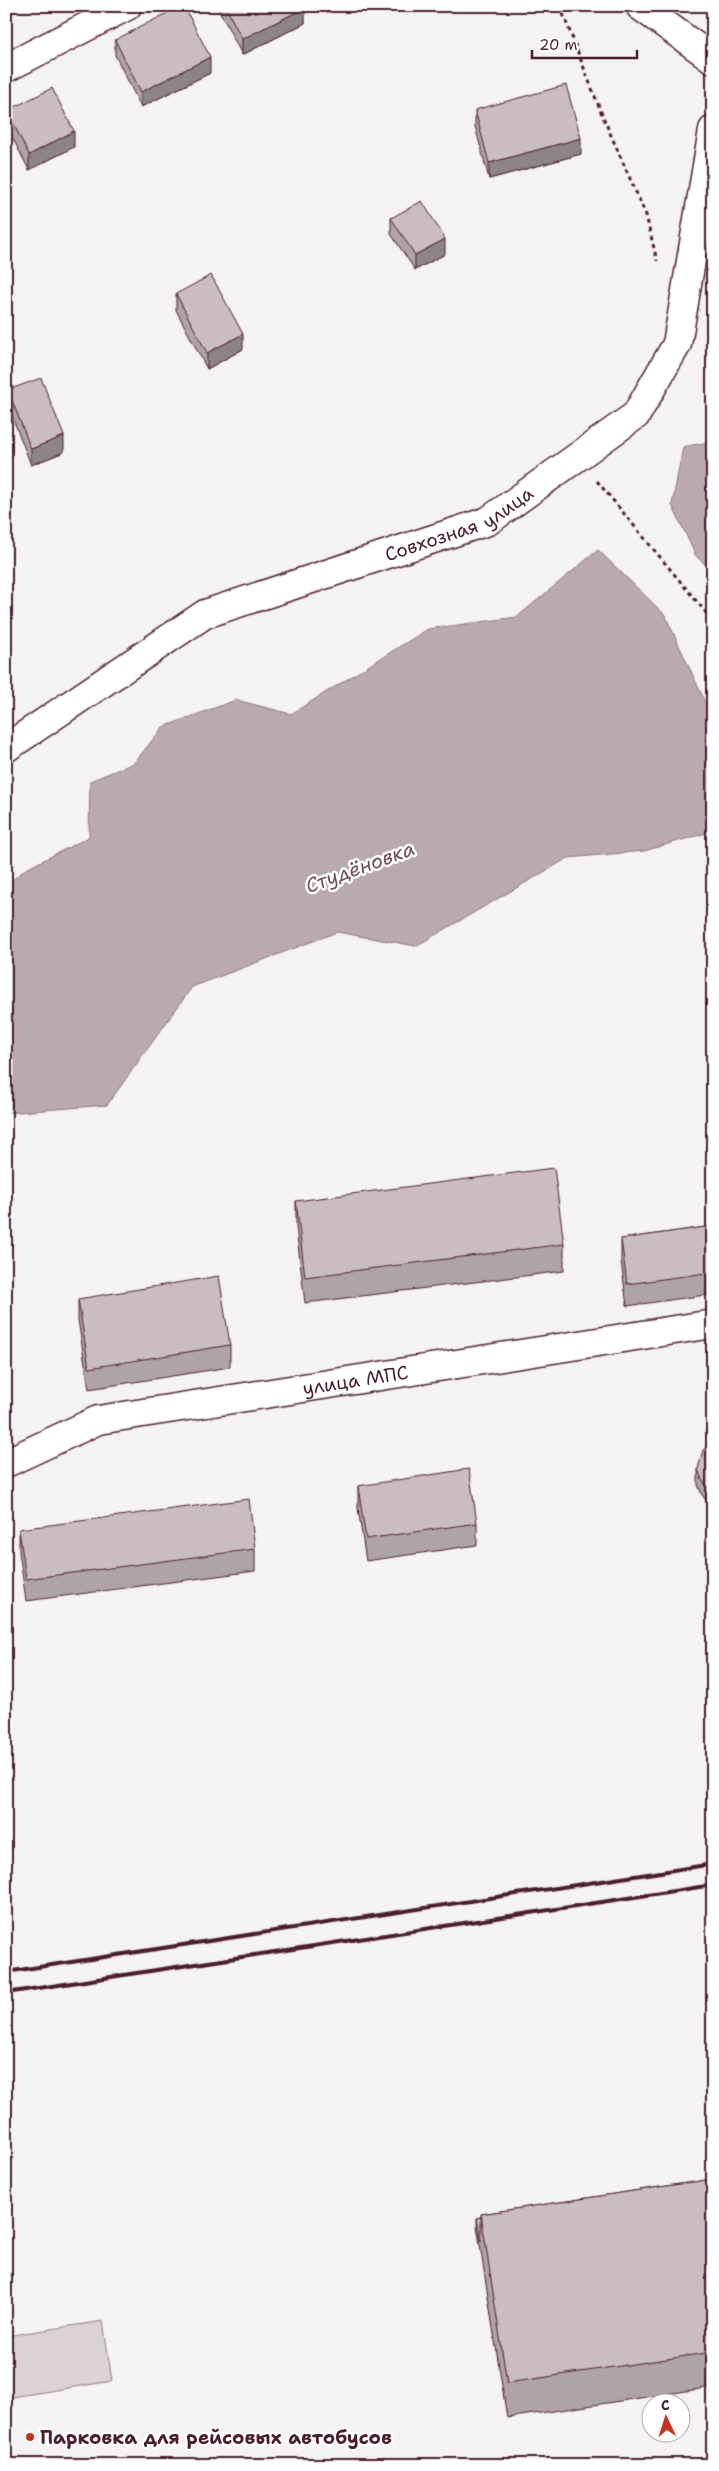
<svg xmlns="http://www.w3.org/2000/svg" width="719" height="2471" font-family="'Shantell Sans',sans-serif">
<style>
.green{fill:#dbd2d5;stroke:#927880}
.water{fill:#baa9ae;stroke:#8d727a}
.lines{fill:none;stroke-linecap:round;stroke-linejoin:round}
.minor-casing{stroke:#4a1f2b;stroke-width:31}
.path{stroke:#4a1f2b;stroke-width:3;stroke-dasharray:4 4;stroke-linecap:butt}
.minor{stroke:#fff;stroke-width:28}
.rail{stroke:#4a1f2b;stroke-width:4}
.wall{fill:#aea3a6;stroke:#4a1f2b}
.shaded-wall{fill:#8d8487;stroke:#4a1f2b}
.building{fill:#cabdc1;stroke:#4a1f2b}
.poi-dot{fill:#c8321e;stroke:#fff;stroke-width:2}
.labels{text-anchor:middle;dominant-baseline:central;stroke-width:5;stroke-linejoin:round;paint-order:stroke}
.street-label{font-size:19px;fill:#4a1f2b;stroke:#fff}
.poi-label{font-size:19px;font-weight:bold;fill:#4a1f2b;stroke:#fff;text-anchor:start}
.water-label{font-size:20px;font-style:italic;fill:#714f59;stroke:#fff}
</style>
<rect width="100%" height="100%" fill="#f4f2f2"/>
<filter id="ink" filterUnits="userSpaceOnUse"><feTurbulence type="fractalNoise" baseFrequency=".02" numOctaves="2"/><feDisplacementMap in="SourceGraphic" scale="10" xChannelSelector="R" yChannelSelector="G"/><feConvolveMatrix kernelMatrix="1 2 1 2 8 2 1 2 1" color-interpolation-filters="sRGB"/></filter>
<g filter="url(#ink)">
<path class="green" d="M 103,2321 L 112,2381 L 6,2398 L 6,2336 Z"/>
<g class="water">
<path d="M 713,441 L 713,571 L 696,556 L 672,505 L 683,447 Z"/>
<path d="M 598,550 L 665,615 L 713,719 L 713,831 L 644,851 L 568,858 L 416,946 L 337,932 L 192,987 L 107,1105 L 6,1113 L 6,885 L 26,869 L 89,837 L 90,781 L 134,763 L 163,727 L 236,700 L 291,714 L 428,629 L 517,617 Z"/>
</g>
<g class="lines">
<defs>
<g id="minor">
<path d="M 640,6 L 713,59"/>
<path d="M 6,68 L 127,6"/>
<path id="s1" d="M 6,748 L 205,614 L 488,521 L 636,415 L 677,344 L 713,130"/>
<path id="s2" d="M 6,1463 L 98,1420 L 713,1324"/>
</g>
</defs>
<use href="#minor" class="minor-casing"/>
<g class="path">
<path d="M 560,6 L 603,117 L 646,215 L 657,261"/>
<path d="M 597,481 L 713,621"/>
</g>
<use href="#minor" class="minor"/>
<g class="rail">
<path d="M 6,1972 L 713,1864"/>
<path d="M 6,1993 L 713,1885"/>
</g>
</g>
<g class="wall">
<path d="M 217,6 L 304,6 L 305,23 L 242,55 Z"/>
<path d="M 115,40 L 210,73 L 141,107 L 115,55 Z"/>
<path d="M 475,110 L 581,154 L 489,179 L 475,126 Z"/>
<path d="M 7,111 L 74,147 L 29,170 L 7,127 Z"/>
<path d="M 391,218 L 445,254 L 415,270 L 391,234 Z"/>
<path d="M 176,294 L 243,349 L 207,369 L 176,310 Z"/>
<path d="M 8,390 L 64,452 L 31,465 L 8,406 Z"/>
<path d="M 296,1201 L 564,1244 L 564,1271 L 305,1303 L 296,1227 Z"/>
<path d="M 713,1226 L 713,1294 L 627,1306 L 621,1261 L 621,1239 Z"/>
<path d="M 78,1299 L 230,1345 L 230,1367 L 89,1389 L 78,1320 Z"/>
<path d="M 713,1442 L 713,1506 L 708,1503 L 702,1495 L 698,1485 L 698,1469 Z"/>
<path d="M 358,1486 L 477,1523 L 477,1545 L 366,1561 L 358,1508 Z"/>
<path d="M 19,1529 L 255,1549 L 255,1571 L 26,1601 L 19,1551 Z"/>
<path d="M 713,2179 L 713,2387 L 507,2418 L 477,2226 L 477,2218 L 481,2217 L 481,2214 Z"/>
</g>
<g class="shaded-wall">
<path d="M 6,6 L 11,6 L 11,8 L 6,11 Z"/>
<path d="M 305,8 L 305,23 L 242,55 L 242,39 Z"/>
<path d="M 210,57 L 210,73 L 141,107 L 141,92 Z"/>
<path d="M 74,131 L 74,147 L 29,170 L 29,155 Z"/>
<path d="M 581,138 L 581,154 L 489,179 L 489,163 Z"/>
<path d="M 445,239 L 445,254 L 415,270 L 415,255 Z"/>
<path d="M 243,334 L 243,349 L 207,369 L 207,353 Z"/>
<path d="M 64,436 L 64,452 L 31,465 L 31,449 Z"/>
</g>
<g class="building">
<path d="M 181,6 L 184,6 L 210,57 L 141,92 L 115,40 Z"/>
<path d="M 225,6 L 304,6 L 305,8 L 242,39 Z"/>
<path d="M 566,85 L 581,138 L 489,163 L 475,110 Z"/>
<path d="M 52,88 L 74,131 L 29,155 L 7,111 Z"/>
<path d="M 422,201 L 445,239 L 415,255 L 391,218 Z"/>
<path d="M 211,275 L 243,334 L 207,353 L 176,294 Z"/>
<path d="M 41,378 L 64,436 L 31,449 L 8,390 Z"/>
<path d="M 554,1168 L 564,1244 L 305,1277 L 296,1201 Z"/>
<path d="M 713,1226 L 713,1272 L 627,1284 L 621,1239 Z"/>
<path d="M 219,1276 L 230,1345 L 89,1368 L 78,1299 Z"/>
<path d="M 713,1442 L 713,1490 L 708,1487 L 702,1480 L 698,1469 L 703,1450 Z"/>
<path d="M 469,1469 L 477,1523 L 366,1539 L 358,1486 Z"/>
<path d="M 249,1499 L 255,1549 L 26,1579 L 19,1529 Z"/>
<path d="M 713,2179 L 713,2352 L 507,2383 L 481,2214 Z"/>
<path d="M 481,2217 L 481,2241 L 477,2218 Z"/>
<path d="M 510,2462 L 510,2465 L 492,2465 Z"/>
</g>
</g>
<circle class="poi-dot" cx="30" cy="2437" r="5"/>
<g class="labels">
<g class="street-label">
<text stroke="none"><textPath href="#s1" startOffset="510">Совхозная улица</textPath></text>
<text stroke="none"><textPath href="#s2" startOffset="362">улица МПС</textPath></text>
</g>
<g class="poi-label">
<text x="40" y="2437">Парковка для рейсовых автобусов</text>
</g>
<g class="water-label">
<text transform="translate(360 867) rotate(-20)">Студёновка</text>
</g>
</g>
<rect width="719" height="2471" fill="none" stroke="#fff" stroke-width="25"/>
<rect x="12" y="12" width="694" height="2446" fill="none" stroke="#4a1f2b" stroke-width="2" filter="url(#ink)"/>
<g transform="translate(666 2418) rotate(356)"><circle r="24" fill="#ffffff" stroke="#b7a5aa"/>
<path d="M0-4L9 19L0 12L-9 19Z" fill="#c8321e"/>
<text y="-8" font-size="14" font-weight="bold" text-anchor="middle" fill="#4a1f2b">С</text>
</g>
<path d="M532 50v8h105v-8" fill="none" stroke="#4a1f2b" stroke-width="2.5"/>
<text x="539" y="50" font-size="15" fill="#4a1f2b" stroke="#ffffff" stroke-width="4" paint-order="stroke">20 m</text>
</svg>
